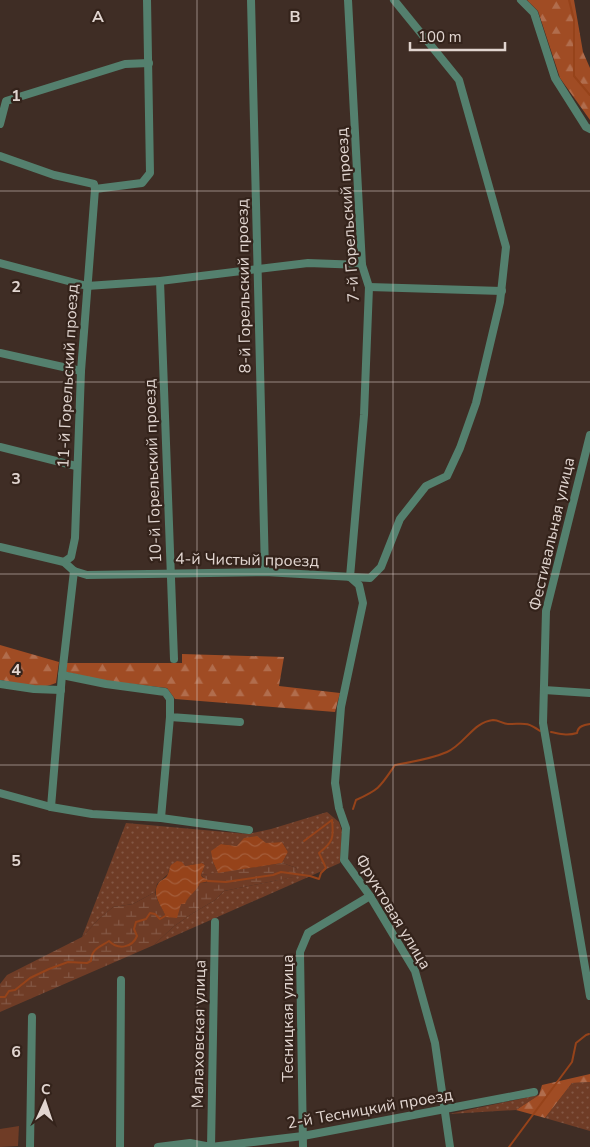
<svg xmlns="http://www.w3.org/2000/svg" width="590" height="1147" font-family="'Nunito Sans',sans-serif">
<style>
.grass{fill:url(#grass-dots)}
.forest{fill:url(#forest-firs)}
.wetland{fill:url(#wetland-marsh)}
.park{fill:#6f3c26}
.water{fill:url(#water-waves)}
.lines{fill:none;stroke-linecap:round;stroke-linejoin:round}
.stream{stroke:#96431a;stroke-width:2}
.street{stroke:#54806e;stroke-width:8}
.grid{fill:none;stroke:#e1d5d0;stroke-width:1;stroke-opacity:0.55}
.labels{text-anchor:middle;dominant-baseline:central;stroke-width:4.5;stroke-linejoin:round;paint-order:stroke}
.street-label{font-size:16px;fill:#e1d5d0;stroke:#34231b}
.grid-label{font-size:16px;text-anchor:middle;font-weight:bold;fill:#e1d5d0;stroke:#34231b;stroke-width:4.5;stroke-linejoin:round;paint-order:stroke}
</style>
<defs>
<pattern id="grass-dots" width="8" height="8" patternUnits="userSpaceOnUse" patternTransform="scale(1.25)"><rect width="8" height="8" fill="#6f3c26"/><path d="M2 2h.1M6 6h.1" fill="none" stroke="#835744" stroke-width="1.8" stroke-linecap="round"/></pattern>
<pattern id="forest-firs" width="22" height="20" patternUnits="userSpaceOnUse" patternTransform="scale(1.25)"><rect width="22" height="20" fill="#a04c24"/><path d="M5 1l3.5 6h-7zM16 11l3.5 6h-7z" fill="#b16d4d"/></pattern>
<pattern id="wetland-marsh" width="20" height="14" patternUnits="userSpaceOnUse" patternTransform="scale(1.25)"><rect width="20" height="14" fill="#6f3c26"/><path d="M1 5h8M5 5V1M11 12h8M15 12V8" fill="none" stroke="#835744"/></pattern>
<pattern id="water-waves" width="16" height="10" patternUnits="userSpaceOnUse" patternTransform="scale(1.25)"><rect width="16" height="10" fill="#96431a"/><path d="M0 5q4-4 8 0t8 0" fill="none" stroke="#a45d3a"/></pattern>
</defs>
<rect width="100%" height="100%" fill="#3f2d25"/>
<g class="grass">
<path d="M 327,812 L 339,822 L 342,831 L 340,863 L 154,945 L 173,927 L 190,915 L 215,900 L 224,891 L 293,877 L 297,868 L 282,863 L 288,852 L 282,842 L 237,846 L 221,844 L 213,862 L 218,873 L 201,875 L 205,865 L 202,863 L 169,869 L 168,874 L 157,884 L 155,892 L 133,904 L 113,907 L 99,919 L 82,937 L 126,823 L 248,834 L 271,829 Z"/>
<path d="M 590,1082 L 590,1131 L 545,1118 L 572,1083 Z"/>
<path d="M 539,1095 L 516,1110 L 449,1114 Z"/>
</g>
<g class="forest">
<path d="M 527,0 L 574,0 L 583,52 L 590,68 L 590,120 L 560,78 L 538,11 Z"/>
<path d="M 0,645 L 59,662 L 56,683 C 39,691 17,683 0,680 Z"/>
<path d="M 182,654 L 284,657 L 279,686 L 340,693 L 335,712 L 175,699 L 167,688 L 106,681 L 66,672 L 67,663 L 182,663 Z"/>
<path d="M 590,1074 L 590,1082 L 572,1083 L 545,1118 L 516,1110 L 539,1095 L 542,1085 Z"/>
</g>
<path class="wetland" d="M 282,863 L 297,868 L 294,877 L 224,891 L 215,900 L 190,915 L 173,927 L 154,945 L 0,1012 L 0,984 L 7,975 L 82,937 L 99,919 L 113,907 L 133,904 L 155,892 C 156,901 163,908 166,917 L 181,903 L 185,903 C 189,894 197,892 200,883 L 208,882 L 201,875 Z"/>
<path class="park" d="M 19,1126 L 18,1146 L 0,1147 L 0,1129 Z"/>
<g class="water">
<path d="M 257,836 L 266,843 L 282,842 L 288,852 L 282,863 L 218,873 L 213,862 L 211,851 L 221,844 L 237,846 L 244,838 Z"/>
<path d="M 177,861 L 182,862 L 185,866 L 202,863 L 205,865 L 201,875 L 202,877 L 210,881 L 200,883 C 197,892 189,894 185,904 L 181,904 L 177,918 L 166,917 C 162,906 151,895 158,884 C 160,880 165,879 167,876 C 169,873 169,868 171,865 Z"/>
</g>
<g class="lines">
<g class="stream">
<path d="M 569,0 L 574,20 L 574,76 L 590,95"/>
<path d="M 551,732 C 561,734 567,736 577,733 C 578,726 584,725 590,724"/>
<path d="M 353,809 L 356,800 C 380,789 380,787 395,765 C 412,762 431,759 447,752 C 465,744 473,722 493,720 C 499,720 503,724 508,724 C 524,724 526,721 540,731"/>
<path d="M 304,841 L 332,820"/>
<path d="M 208,881 L 226,882 L 273,875 L 281,872 L 310,876 L 319,879 L 321,873 L 326,868 L 319,853 C 333,842 334,838 332,820"/>
<path d="M 0,997 L 5,997 L 9,991 L 15,990 L 30,978 L 49,969 L 68,962 L 87,963 L 91,961 C 91,949 100,947 109,941 C 118,950 132,948 137,936 L 134,929 L 136,922 L 146,919 L 150,913 L 155,914 L 160,919 L 167,915"/>
<path d="M 509,1147 L 572,1062 L 576,1043 L 586,1035 L 589,1034"/>
</g>
<g class="street">
<path d="M 251,0 L 265,572"/>
<path d="M 348,0 L 362,265 L 369,287 L 364,415 L 350,577"/>
<path d="M 521,0 L 534,13 L 555,78 L 586,127 L 590,129"/>
<path d="M 0,124 L 6,101 L 125,64 L 149,63"/>
<path d="M 0,156 L 54,175 L 94,184 L 95,189"/>
<path d="M 95,189 L 142,183 L 150,173 L 147,0"/>
<path d="M 0,263 L 87,286 L 160,281 L 308,263 L 362,265"/>
<path d="M 160,281 L 174,659"/>
<path d="M 369,287 L 502,291"/>
<path d="M 0,353 L 81,371"/>
<path d="M 590,435 L 546,611 L 543,723 L 590,996"/>
<path d="M 0,447 L 76,466"/>
<path d="M 0,547 L 64,562 L 74,571 L 87,575 L 265,572 L 370,578 L 381,567 L 400,519 L 426,486 L 447,476 L 460,448 L 476,403 L 500,302 L 506,247 L 459,80 L 394,0"/>
<path d="M 64,562 L 71,557 L 75,538 L 81,371 L 95,189"/>
<path d="M 350,577 L 359,585 L 363,603 L 341,707 L 335,783 L 339,808 L 346,828 L 344,860 L 370,896 L 415,971 L 435,1043 L 450,1147"/>
<path d="M 62,675 L 106,684 L 165,692 L 170,699 L 170,717 L 240,722"/>
<path d="M 0,684 L 34,689 L 61,690"/>
<path d="M 544,690 L 590,693"/>
<path d="M 0,793 L 51,807 L 92,814 L 161,818 L 249,830"/>
<path d="M 51,807 L 62,675 L 74,571"/>
<path d="M 161,818 L 170,717"/>
<path d="M 30,1147 L 32,1017"/>
<path d="M 120,1147 L 121,980"/>
<path d="M 158,1147 L 190,1143 L 211,1147 L 215,922"/>
<path d="M 211,1147 L 303,1136 L 534,1092"/>
<path d="M 303,1147 L 300,952 L 308,933 L 370,896"/>
</g>
</g>
<path class="grid" d="M 197,0 L 197,1147M 393,0 L 393,1147M 0,191 L 590,191M 0,382 L 590,382M 0,574 L 590,574M 0,765 L 590,765M 0,956 L 590,956"/>
<g class="labels">
<g class="street-label">
<text transform="translate(348 215) rotate(-94)">7-й Горельский проезд</text>
<text transform="translate(244 286) rotate(-91)">8-й Горельский проезд</text>
<text transform="translate(68 376) rotate(-87)">11-й Горельский проезд</text>
<text transform="translate(153 471) rotate(-92)">10-й Горельский проезд</text>
<text transform="translate(552 534) rotate(-77)">Фестивальная улица</text>
<text transform="translate(247 560) rotate(1)">4-й Чистый проезд</text>
<text transform="translate(393 912) rotate(59)">Фруктовая улица</text>
<text transform="translate(288 1018) rotate(-90)">Тесницкая улица</text>
<text transform="translate(199 1034) rotate(-89)">Малаховская улица</text>
<text transform="translate(370 1109) rotate(-10)">2-й Тесницкий проезд</text>
</g>
</g>
<g class="grid-label">
<text x="98" y="22">A</text>
<text x="295" y="22">B</text>
<text x="16" y="101">1</text>
<text x="16" y="292">2</text>
<text x="16" y="484">3</text>
<text x="16" y="675">4</text>
<text x="16" y="866">5</text>
<text x="16" y="1057">6</text>
</g>
<g transform="translate(45 1102) rotate(3)" stroke="#34231b" stroke-width="4" paint-order="stroke">
<path d="M0-4L9 19L0 12L-9 19Z" fill="#e1d5d0"/>
<text y="-8" font-size="14" font-weight="bold" text-anchor="middle" fill="#e1d5d0">С</text>
</g>
<path d="M410 42v8h95v-8" fill="none" stroke="#e1d5d0" stroke-width="2.5"/>
<text x="418" y="42" font-size="15" fill="#e1d5d0" stroke="#34231b" stroke-width="4" paint-order="stroke">100 m</text>
</svg>
